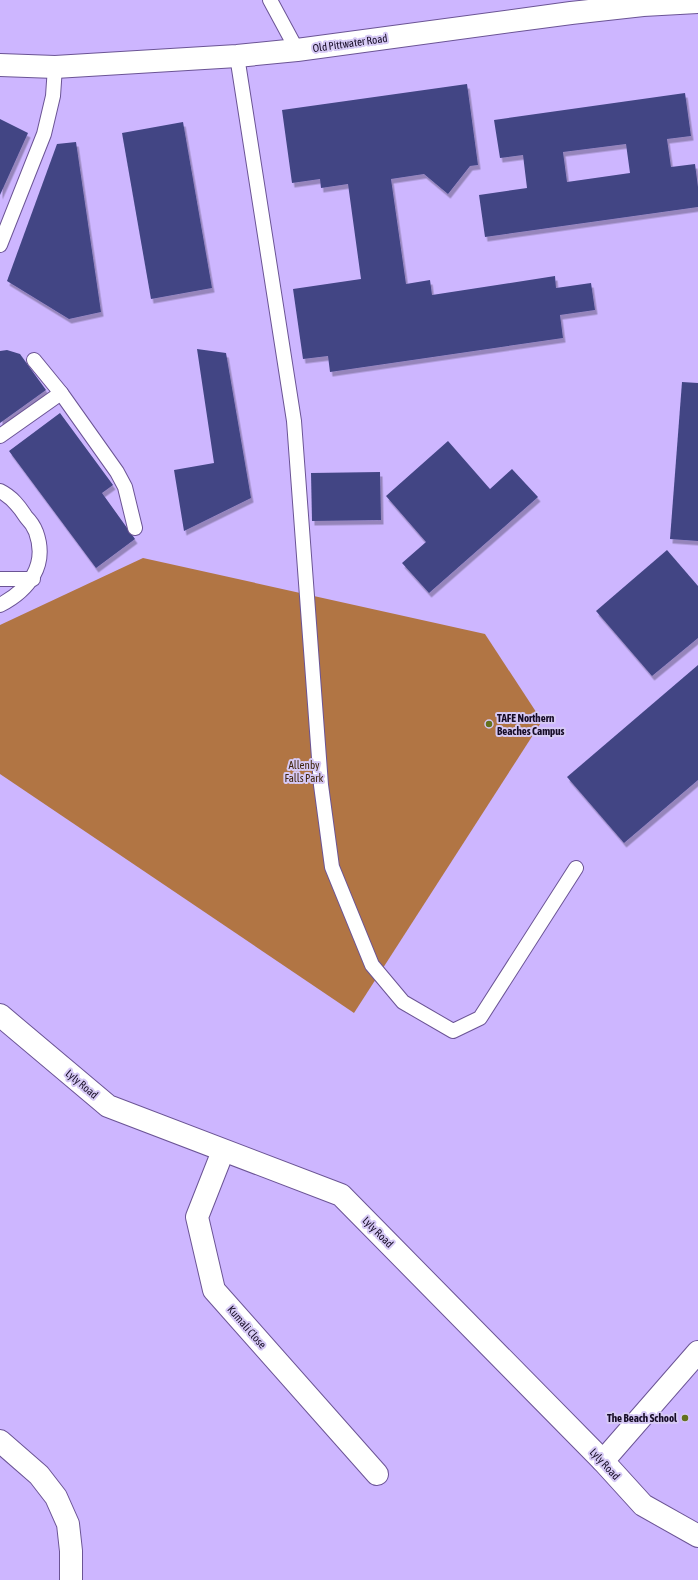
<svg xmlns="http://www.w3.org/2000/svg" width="698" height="1580" font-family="'Asap Condensed',sans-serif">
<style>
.forest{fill:#b17544}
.building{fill:#424584;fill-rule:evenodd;filter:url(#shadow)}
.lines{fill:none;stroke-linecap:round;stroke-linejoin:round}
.service-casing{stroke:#6b5495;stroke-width:16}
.minor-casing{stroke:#6b5495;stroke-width:24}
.tertiary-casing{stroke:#6b5495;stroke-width:24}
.service{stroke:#fff;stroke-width:14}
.minor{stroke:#fff;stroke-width:22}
.tertiary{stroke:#fff;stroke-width:22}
.poi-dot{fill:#63711d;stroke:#d6c9f5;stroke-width:1.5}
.labels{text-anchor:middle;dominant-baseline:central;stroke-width:4;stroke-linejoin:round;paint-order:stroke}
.street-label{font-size:11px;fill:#160c26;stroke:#d6c9f5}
.poi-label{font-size:11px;font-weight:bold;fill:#160c26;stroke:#d6c9f5;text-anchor:start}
.park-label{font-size:11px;fill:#3f250f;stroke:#d6c9f5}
</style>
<defs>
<filter id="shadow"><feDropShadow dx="2.5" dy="4.5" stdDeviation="0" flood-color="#0004"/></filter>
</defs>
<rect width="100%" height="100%" fill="#cdb6ff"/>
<path class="forest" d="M 143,558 L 485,634 L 542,721 L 354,1013 L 0,774 L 0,625 Z"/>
<g class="building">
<path d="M 467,84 L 478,165 L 470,166 L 448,194 L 424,174 L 391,179 L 406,284 L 430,280 L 432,295 L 555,276 L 556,288 L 591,283 L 595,310 L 560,315 L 563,338 L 330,372 L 328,356 L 303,359 L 293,289 L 361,279 L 348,184 L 321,188 L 320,179 L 292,183 L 282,110 Z"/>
<path d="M 685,93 L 691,136 L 667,139 L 671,167 L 695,164 L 698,187 L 698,207 L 485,237 L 479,195 L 527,188 L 523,155 L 500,158 L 494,120 ZM 626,144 L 630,173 L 567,182 L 563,152 Z"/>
<path d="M 0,119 L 28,133 L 0,195 Z"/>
<path d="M 183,122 L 212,288 L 151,299 L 122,133 Z"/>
<path d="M 76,142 L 101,312 L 69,319 L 7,281 L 57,144 Z"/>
<path d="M 197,349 L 226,353 L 251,498 L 184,531 L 174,470 L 214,463 Z"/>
<path d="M 7,350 L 20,354 L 46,390 L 0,423 L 0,351 Z"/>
<path d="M 682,382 L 698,383 L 698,541 L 670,539 Z"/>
<path d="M 60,413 L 113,485 L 102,493 L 135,539 L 96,568 L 9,451 Z"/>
<path d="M 448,441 L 490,489 L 512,469 L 538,497 L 429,593 L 402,563 L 426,542 L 386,496 Z"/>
<path d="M 380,472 L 381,520 L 312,521 L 311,473 Z"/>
<path d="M 667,550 L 698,586 L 698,638 L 652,676 L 596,611 Z"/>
<path d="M 698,665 L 698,780 L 624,843 L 567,777 Z"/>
</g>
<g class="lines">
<defs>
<g id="service">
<path d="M 270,0 L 297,50"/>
<path d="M 237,56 L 294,421 L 321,785 L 332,867 L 372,965 L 403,1002 L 453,1031 L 480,1018 L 576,868"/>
<path d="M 0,245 L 44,134 L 53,96 L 55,67"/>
<path d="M 34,360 L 61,393 L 117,472 L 125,487 L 135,528"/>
<path d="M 0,436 L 61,393"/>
<path d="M 0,491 C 12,497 19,506 26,517 C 30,521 34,527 36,532 C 48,565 29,590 0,605"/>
<path d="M 0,579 L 33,579"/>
</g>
<g id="minor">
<path d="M 0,1015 L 108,1106 L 341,1195 L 603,1461 L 643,1505 L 698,1536"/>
<path d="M 223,1151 L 197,1217 L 214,1290 L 377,1474"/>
<path d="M 0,1441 L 39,1475 L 56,1497 L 68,1524 L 71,1551 L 71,1580"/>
<path d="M 603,1461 L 698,1352"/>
</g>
<path id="tertiary" d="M 0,65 L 55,67 L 237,56 L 297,50 L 571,13 L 643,5 L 698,2"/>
</defs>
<use href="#service" class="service-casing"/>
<use href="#minor" class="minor-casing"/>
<use href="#tertiary" class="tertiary-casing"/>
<use href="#service" class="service"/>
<use href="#minor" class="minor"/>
<use href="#tertiary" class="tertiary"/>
</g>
<g class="poi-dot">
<circle cx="489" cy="724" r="4"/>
<circle cx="685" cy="1418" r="4"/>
</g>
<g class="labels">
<g class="street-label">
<text transform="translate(350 43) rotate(-8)">Old Pittwater Road</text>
<text transform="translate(82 1084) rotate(40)">Lyly Road</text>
<text transform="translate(378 1232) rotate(45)">Lyly Road</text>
<text transform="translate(247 1327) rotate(49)">Kumali Close</text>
<text transform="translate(605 1464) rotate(47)">Lyly Road</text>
</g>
<g class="poi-label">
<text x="497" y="718">TAFE Northern<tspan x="497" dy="13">Beaches Campus</tspan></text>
<text x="677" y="1418" text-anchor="end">The Beach School</text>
</g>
<g class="park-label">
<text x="304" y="765">Allenby<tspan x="304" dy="13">Falls Park</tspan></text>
</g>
</g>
</svg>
